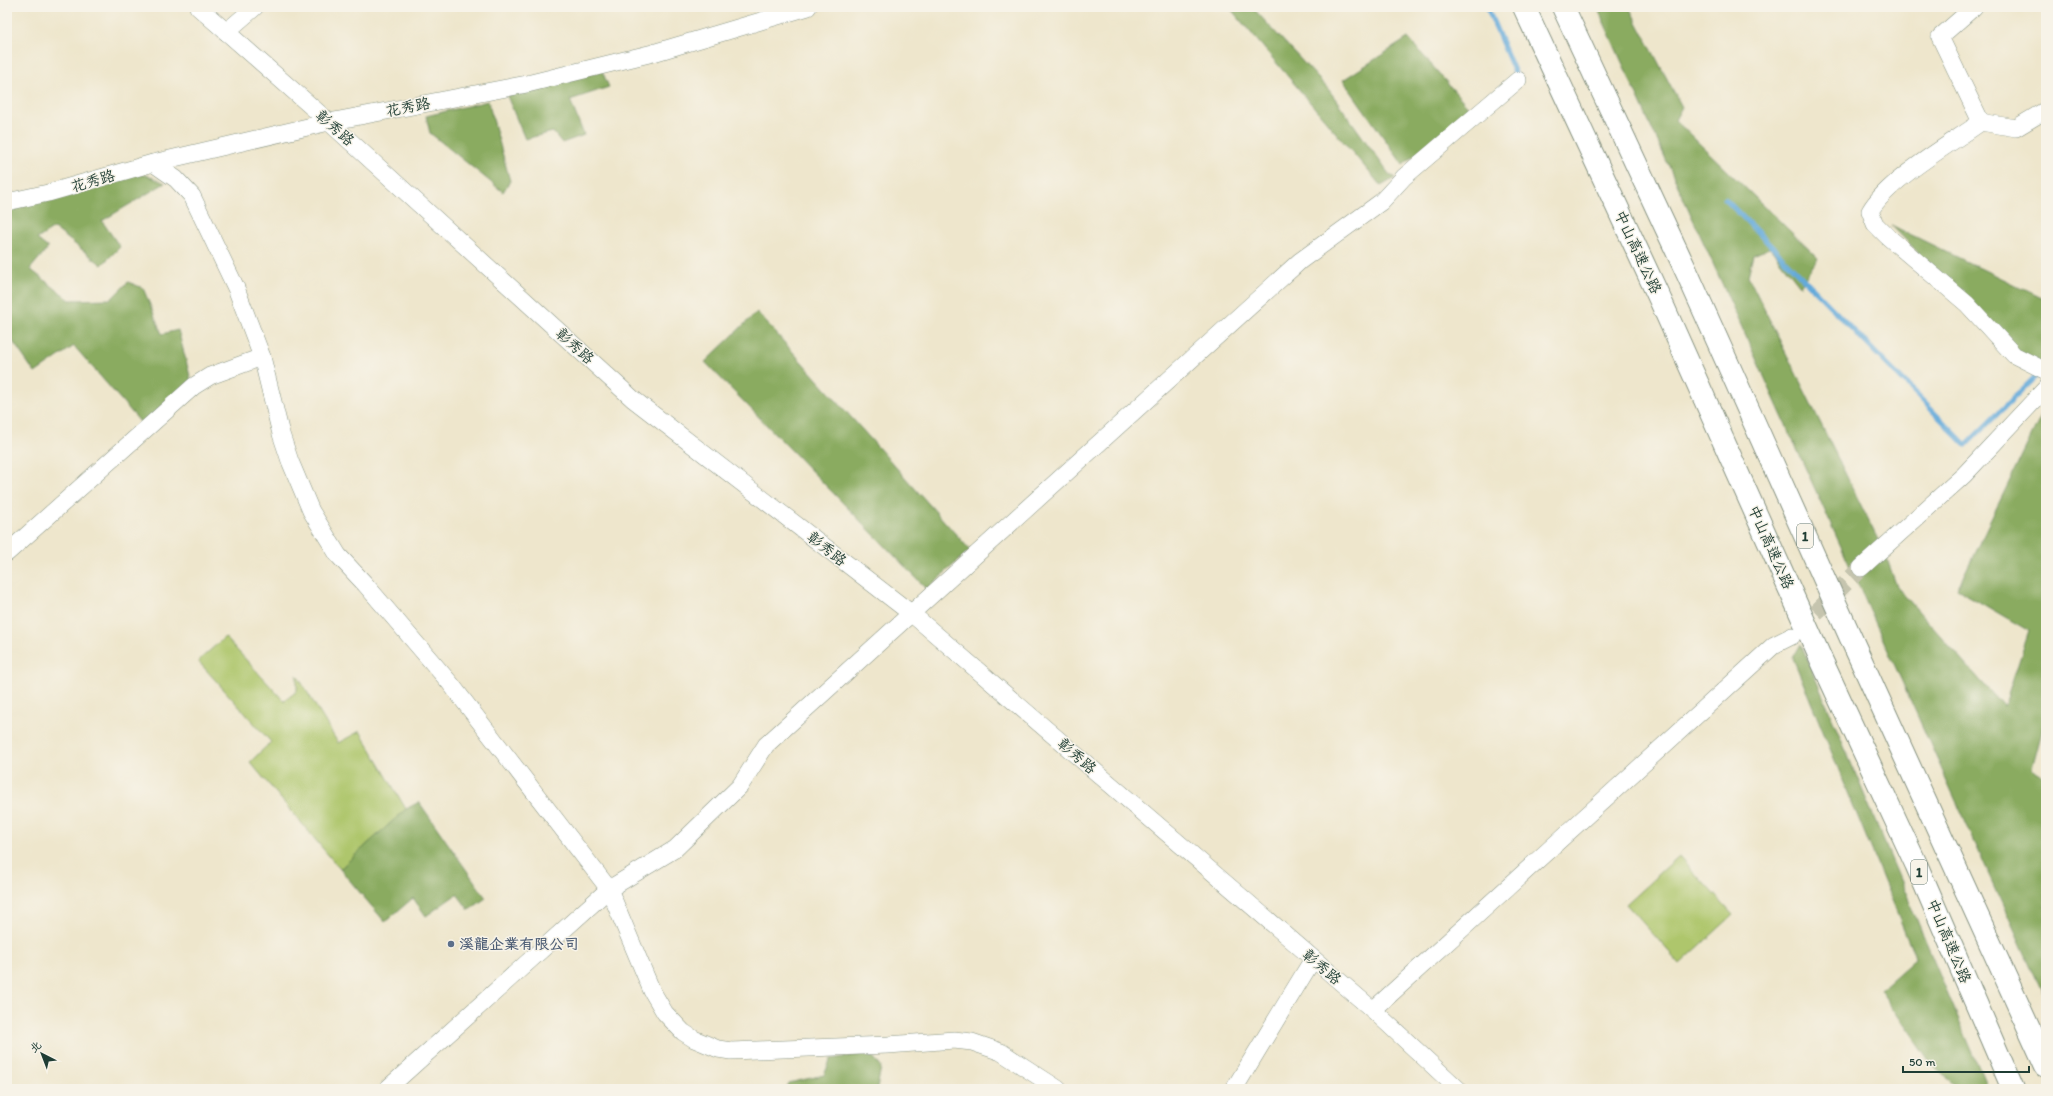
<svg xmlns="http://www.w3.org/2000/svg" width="2053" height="1096" font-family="Itim,'LXGW WenKai TC',sans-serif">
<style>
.green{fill:#aec66c;stroke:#668250}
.forest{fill:#8aab60;stroke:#54744a}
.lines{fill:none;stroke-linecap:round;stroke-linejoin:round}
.stream{stroke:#64aada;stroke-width:5}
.minor-tunnel{stroke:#c5c4ae;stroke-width:17;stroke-dasharray:17 8;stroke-linecap:butt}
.minor-casing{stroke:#869280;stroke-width:18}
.highway-casing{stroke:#869280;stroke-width:24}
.minor{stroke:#fff;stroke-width:17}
.highway{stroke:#fff;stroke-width:22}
.service-dot{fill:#5c6f8a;stroke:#f7f3e8;stroke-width:1.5}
.labels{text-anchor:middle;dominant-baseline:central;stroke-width:3;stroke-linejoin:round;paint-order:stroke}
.shield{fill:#f7f3e8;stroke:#60746a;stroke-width:1}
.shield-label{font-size:14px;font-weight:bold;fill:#1f3d34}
.street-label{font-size:15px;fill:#1f3d34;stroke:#f7f3e8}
.service-label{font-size:15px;font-weight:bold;fill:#4e5e75;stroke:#f7f3e8;text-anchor:start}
</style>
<rect width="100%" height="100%" fill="#f7f3e8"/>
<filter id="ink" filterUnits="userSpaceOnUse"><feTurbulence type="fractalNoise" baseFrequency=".025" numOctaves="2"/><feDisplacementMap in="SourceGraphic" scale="8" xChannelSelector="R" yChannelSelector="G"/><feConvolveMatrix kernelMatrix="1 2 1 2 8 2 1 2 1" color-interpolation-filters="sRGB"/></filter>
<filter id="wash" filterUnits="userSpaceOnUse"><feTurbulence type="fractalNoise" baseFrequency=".012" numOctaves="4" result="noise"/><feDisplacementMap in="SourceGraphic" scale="16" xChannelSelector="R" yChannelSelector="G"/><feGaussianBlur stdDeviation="0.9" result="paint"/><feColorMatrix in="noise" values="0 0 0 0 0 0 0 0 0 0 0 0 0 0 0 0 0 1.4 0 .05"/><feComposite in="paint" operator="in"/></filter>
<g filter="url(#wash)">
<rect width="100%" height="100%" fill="#eee6cc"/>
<g class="green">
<path d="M 225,637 L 284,701 L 297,691 L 297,675 L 338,743 L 360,731 L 406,809 L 340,869 L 250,762 L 271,742 L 198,661 Z"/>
<path d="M 1679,856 L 1733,915 L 1680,964 L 1626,904 Z"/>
</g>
<g class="forest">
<path d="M 1229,7 L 1252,7 L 1329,90 L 1389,174 L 1395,178 L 1381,186 Z"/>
<path d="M 1597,7 L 1629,7 L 1682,107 L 1675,120 L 1818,258 L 1800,286 L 1770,248 L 1753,255 L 1748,276 L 1886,556 L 1897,587 L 2004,707 L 2029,631 L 1957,589 L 2046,406 L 2046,716 L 2032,769 L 2046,778 L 2046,1000 Z"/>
<path d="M 1408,38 L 1470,109 L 1403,165 L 1343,80 Z"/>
<path d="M 602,71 L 609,87 L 570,100 L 584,135 L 562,143 L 553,132 L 525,139 L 507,96 Z"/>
<path d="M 488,101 L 510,181 L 503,192 L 430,133 L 426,116 Z"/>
<path d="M 128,174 L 146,175 L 165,183 L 102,221 L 120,247 L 102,265 L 54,228 L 37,239 L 48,248 L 30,269 L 70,300 L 111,299 L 128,282 L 143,288 L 162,334 L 178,330 L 191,380 L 142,424 L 74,346 L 35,373 L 7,333 L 7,206 Z"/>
<path d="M 1891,225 L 2046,300 L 2046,371 L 2023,360 Z"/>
<path d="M 757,312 L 970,550 L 927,589 L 705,362 Z"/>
<path d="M 1801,644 L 1988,1089 L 1959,1089 L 1933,1066 L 1880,990 L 1915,959 L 1914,954 L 1793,658 Z"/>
<path d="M 419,802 L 486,898 L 469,910 L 457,894 L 426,916 L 413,898 L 385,922 L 340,869 L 406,809 Z"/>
<path d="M 863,1054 L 874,1058 L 881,1067 L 877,1089 L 786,1089 L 789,1083 L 824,1075 L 831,1059 Z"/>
</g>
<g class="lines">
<g class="stream">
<path d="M 1487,7 L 1515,73"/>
<path d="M 1725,199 L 1966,445 L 2040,372"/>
</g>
</g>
</g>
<g filter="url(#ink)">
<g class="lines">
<path class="minor-tunnel" d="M 1798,630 L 1861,568"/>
<defs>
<g id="minor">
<path d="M 198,7 L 329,122 L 633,399 L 912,614 L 1373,1010 L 1458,1089"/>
<path d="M 1974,7 L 1940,37 L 1981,122 C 1949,145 1889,179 1870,211 L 1875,224 L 1887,236 L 1967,304 L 2014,355 L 2046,371"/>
<path d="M 226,32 L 255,7"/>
<path d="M 1981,122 L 2016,128 L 2046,110"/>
<path d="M 153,163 L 176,179 L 192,196 L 236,288 L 262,357 L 281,434 L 290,461 L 311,511 L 338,555 L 365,584 L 450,683 L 609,889 L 652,991 L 665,1013 L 683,1032 L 694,1039 L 718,1049 L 731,1051 L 888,1045 L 954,1040 L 972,1042 L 1001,1052 L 1058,1089"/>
<path d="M 7,202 L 48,193 L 153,163 L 329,122 L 527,84 L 653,53 L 808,7"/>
<path d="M 7,553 L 194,386 L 210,376 L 262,357"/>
<path d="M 1861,568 L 1964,475 L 2046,388"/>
<path d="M 1373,1010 L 1774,645 L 1792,636"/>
<path d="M 387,1089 L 609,889 L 675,849 L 740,786 L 766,745 L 1300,261 L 1381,202 L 1404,177 L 1518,80"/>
<path d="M 1234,1089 L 1313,959"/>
</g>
<g id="highway">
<path d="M 1524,7 L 1659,297 L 1820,657 L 1916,864 L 2013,1089"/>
<path d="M 1563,7 L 1688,275 L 1854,645 L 2046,1066"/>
</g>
</defs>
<use href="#minor" class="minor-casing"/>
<use href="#highway" class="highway-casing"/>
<use href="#minor" class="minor"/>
<use href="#highway" class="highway"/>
</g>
</g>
<circle class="service-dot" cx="451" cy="944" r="4"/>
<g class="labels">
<g class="shield">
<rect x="1797" y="524" width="16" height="24" rx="3"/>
<rect x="1911" y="860" width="16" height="24" rx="3"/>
</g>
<g class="shield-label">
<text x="1805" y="536">1</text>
<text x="1919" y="872">1</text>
</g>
<g class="street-label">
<text transform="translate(408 107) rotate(-11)">花秀路</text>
<text transform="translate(335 128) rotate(41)">彰秀路</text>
<text transform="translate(93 181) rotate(-16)">花秀路</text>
<text transform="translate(1638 252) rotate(65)">中山高速公路</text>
<text transform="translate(575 346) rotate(42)">彰秀路</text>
<text transform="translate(1771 547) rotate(66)">中山高速公路</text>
<text transform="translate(827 549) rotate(38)">彰秀路</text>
<text transform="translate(1077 756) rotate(41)">彰秀路</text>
<text transform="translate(1949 941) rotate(67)">中山高速公路</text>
<text transform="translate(1322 967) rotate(40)">彰秀路</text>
</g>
<g class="service-label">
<text x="459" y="944">溪龍企業有限公司</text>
</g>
</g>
<rect width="2053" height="1096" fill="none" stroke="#f7f3e8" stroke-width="24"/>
<g transform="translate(42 1054) rotate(318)" stroke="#f7f3e8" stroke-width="3" paint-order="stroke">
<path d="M0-3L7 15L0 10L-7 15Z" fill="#1f3d34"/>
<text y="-6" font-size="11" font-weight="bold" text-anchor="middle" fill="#1f3d34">北</text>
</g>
<path d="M1903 1066v6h126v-6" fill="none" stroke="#1f3d34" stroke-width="2"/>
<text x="1909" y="1066" font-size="12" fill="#1f3d34" stroke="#f7f3e8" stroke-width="3" paint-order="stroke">50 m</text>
</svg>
